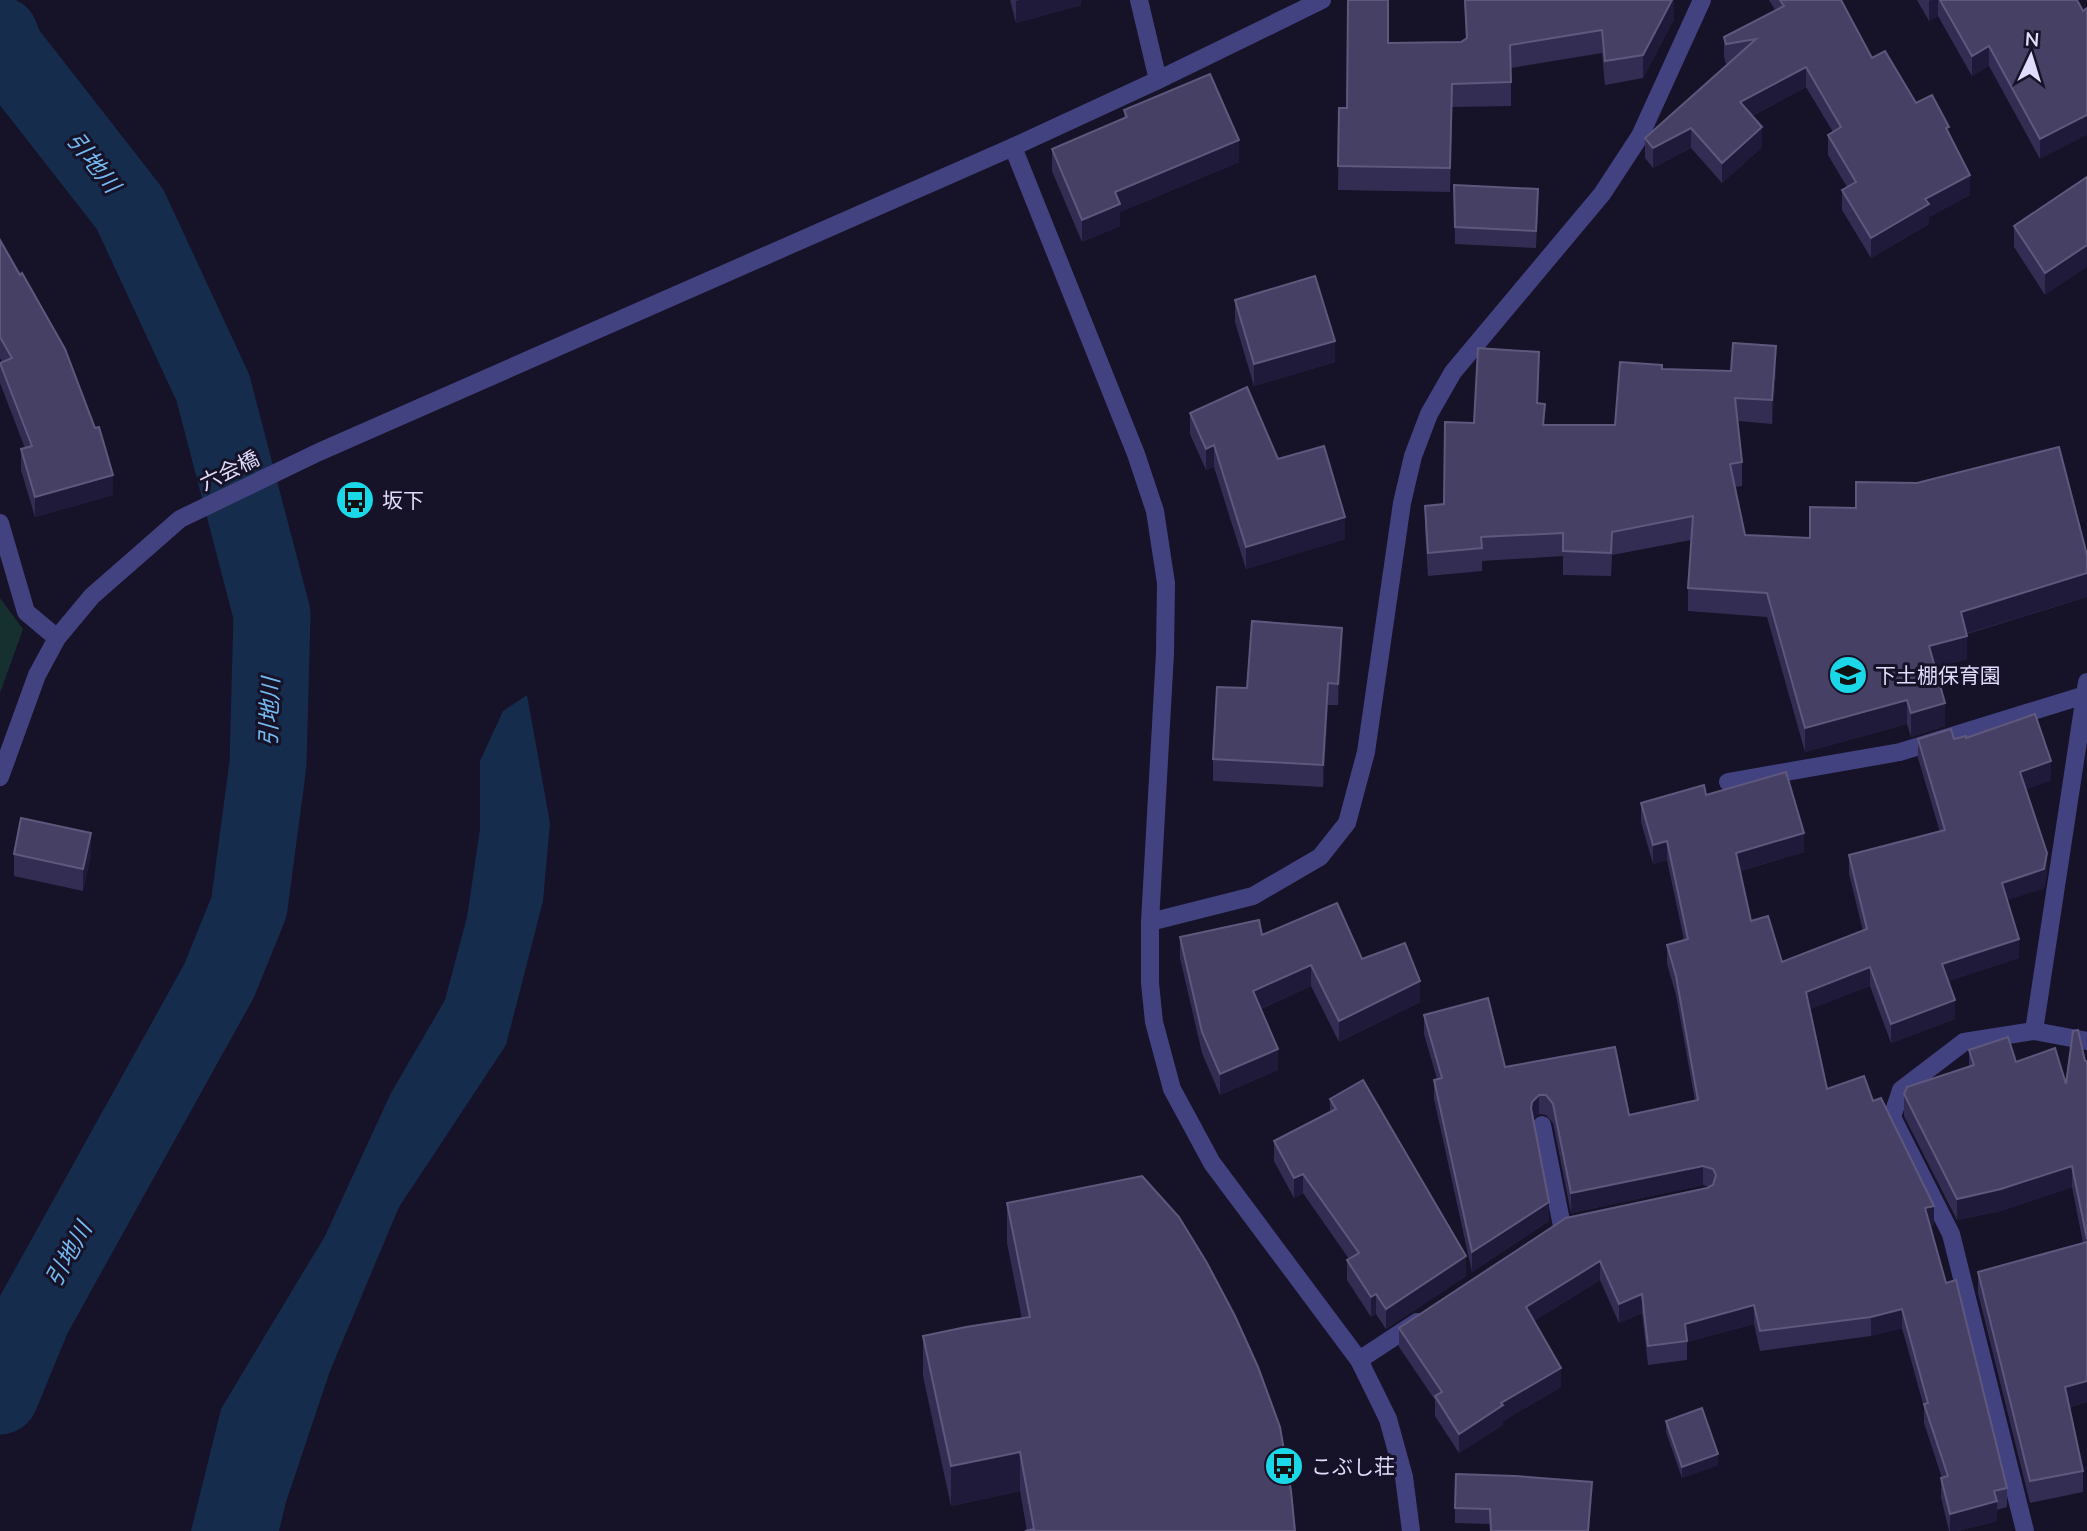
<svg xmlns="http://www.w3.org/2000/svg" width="2087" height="1531" font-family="Mulish,'Noto Sans JP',sans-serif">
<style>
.green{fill:#16302f}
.water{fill:#162c4c}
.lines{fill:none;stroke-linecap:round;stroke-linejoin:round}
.river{stroke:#162c4c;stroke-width:77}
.minor{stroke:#434281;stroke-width:18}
.tertiary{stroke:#434281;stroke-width:18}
.wall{fill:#342d53}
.shaded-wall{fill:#201a3a}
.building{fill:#464065;stroke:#5e587d;stroke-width:2}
.labels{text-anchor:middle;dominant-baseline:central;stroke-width:6;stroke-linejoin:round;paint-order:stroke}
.street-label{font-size:21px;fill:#dfdcfc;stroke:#161227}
.poi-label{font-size:21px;fill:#dfdcfc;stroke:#161227;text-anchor:start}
.water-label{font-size:23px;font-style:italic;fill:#74baf1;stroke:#161227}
</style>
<rect width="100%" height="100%" fill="#161227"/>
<path class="green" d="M 0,598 L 23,629 L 0,693 Z"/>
<path class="water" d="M 527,695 L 550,823 L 543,901 L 506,1045 L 399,1207 L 330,1371 L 286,1502 L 279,1531 L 191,1531 L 221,1409 L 325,1236 L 391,1093 L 445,1000 L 467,917 L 480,829 L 480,761 L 503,711 Z"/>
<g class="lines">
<path class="river" d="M 0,35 L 5,49 L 130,209 L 213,388 L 272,614 L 268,764 L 249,907 L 219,981 L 33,1316 L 0,1396"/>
<g class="minor">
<path d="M 1139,0 L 1158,80"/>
<path d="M 0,523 L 26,612 L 57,638"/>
<path d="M 2087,682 L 2034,1031 L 2087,1041"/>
<path d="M 1728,782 L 1900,752 L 2085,695"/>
<path d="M 1150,922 L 1253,896 L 1320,857 L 1347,823 L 1366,752 L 1402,503 L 1413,456 L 1429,414 L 1453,372 L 1602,194 L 1640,136 L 1702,0"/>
<path d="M 1542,1125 L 1562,1226"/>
<path d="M 1359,1360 L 1417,1322"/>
<path d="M 2025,1531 L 1951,1234 L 1892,1117 L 1901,1090 L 1964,1042 L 2034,1031"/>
</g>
<g class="tertiary">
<path d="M 1013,147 L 1136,454 L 1155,511 L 1166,583 L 1165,653 L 1150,922 L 1150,983 L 1154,1022 L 1172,1089 L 1212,1163 L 1359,1360 L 1388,1419 L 1404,1477 L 1411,1531"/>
<path d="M 0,777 L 37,675 L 57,638 L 92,596 L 180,519 L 319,452 L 1013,147 L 1158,80 L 1322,0"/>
</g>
</g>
<g class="wall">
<path d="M 1010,0 L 1081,0 L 1081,5 L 1016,23 Z"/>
<path d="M 1464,0 L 1674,0 L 1674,19 L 1643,78 L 1605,85 L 1602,53 L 1511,68 L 1511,106 L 1452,107 L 1450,192 L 1338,190 L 1339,108 L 1347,108 L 1388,43 L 1461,42 L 1466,39 Z"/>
<path d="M 1769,0 L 1841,0 L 1872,58 L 1916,103 L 1949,134 L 1970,195 L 1929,217 L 1929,224 L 1871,258 L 1842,210 L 1842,190 L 1847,187 L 1828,155 L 1828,135 L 1833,132 L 1806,87 L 1752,116 L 1762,147 L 1722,183 L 1691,148 L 1653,168 L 1645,158 L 1645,138 L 1729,63 L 1726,64 L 1724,57 L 1724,37 L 1775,10 Z"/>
<path d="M 1917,0 L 2077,0 L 2040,159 L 1989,66 L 1972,76 L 1938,16 L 1929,21 Z"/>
<path d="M 1124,110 L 1239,162 L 1120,212 L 1120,226 L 1082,242 L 1052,171 L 1052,149 L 1124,119 Z"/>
<path d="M 2087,177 L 2045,295 L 2014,247 L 2014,226 Z"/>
<path d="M 1454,185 L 1538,206 L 1536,248 L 1455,244 Z"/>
<path d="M 0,240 L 113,495 L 35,517 L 21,470 L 21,449 L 25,448 L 0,383 L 0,363 L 2,362 L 0,358 Z"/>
<path d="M 1235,300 L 1335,362 L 1254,386 L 1235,322 Z"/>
<path d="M 1662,369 L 1731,371 L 1776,369 L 1772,424 L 1738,421 L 1742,462 L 1742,486 L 1735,487 L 1745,535 L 2087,597 L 1967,634 L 1967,659 L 1935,668 L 1945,726 L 1911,737 L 1907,724 L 1805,752 L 1767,617 L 1688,611 L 1688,588 L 1691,540 L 1612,555 L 1611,576 L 1563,575 L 1563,556 L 1482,561 L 1482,571 L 1428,576 L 1425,529 L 1425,506 L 1444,504 L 1474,423 L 1539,375 L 1538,403 L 1545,425 L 1615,425 Z"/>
<path d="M 1190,413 L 1345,539 L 1246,569 L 1214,467 L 1206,470 L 1190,434 Z"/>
<path d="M 1342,649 L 1338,705 L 1328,705 L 1323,787 L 1213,781 L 1213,759 L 1247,688 Z"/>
<path d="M 1966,738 L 2051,780 L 2026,789 L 2047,872 L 2044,888 L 2007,900 L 2019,958 L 1948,981 L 1955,1019 L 1891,1043 L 1870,986 L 1810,1009 L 1827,1089 L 1873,1101 L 1934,1225 L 1930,1226 L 1946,1283 L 2007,1488 L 2007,1507 L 1997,1510 L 1997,1521 L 1958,1531 L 1949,1531 L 1941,1497 L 1941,1478 L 1942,1478 L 1924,1423 L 1924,1407 L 1902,1328 L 1871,1336 L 1760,1351 L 1754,1324 L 1687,1342 L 1687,1360 L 1648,1365 L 1642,1313 L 1619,1323 L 1600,1280 L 1534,1321 L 1561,1387 L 1503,1421 L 1503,1425 L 1459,1453 L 1435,1416 L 1435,1400 L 1399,1347 L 1399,1328 L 1709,1187 L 1703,1185 L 1571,1213 L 1553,1123 L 1546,1115 L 1539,1114 L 1533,1119 L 1549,1221 L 1472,1272 L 1434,1099 L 1434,1080 L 1437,1079 L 1424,1034 L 1424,1015 L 1505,1067 L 1629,1115 L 1695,1101 L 1676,995 L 1667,964 L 1667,945 L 1684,940 L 1667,860 L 1653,864 L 1641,822 L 1641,803 L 1706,795 L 1804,852 L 1740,871 L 1751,921 L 1782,962 L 1863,931 L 1849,874 L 1849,855 L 1940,832 L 1918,758 L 1918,739 L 1954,739 Z"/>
<path d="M 14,854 L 91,854 L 83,891 L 14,876 Z"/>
<path d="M 1262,935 L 1362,959 L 1420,1002 L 1339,1042 L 1311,986 L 1261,1009 L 1278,1070 L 1220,1095 L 1202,1053 L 1180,958 L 1180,937 Z"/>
<path d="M 1969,1050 L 2016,1062 L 2066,1084 L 2085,1061 L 2087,1061 L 2087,1402 L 2070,1407 L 2083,1471 L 2083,1492 L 2030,1503 L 1978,1293 L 1978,1272 L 2083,1243 L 2072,1187 L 2001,1211 L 1957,1220 L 1904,1116 L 1904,1094 L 1969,1067 Z"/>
<path d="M 1330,1099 L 1466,1276 L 1386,1329 L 1376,1314 L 1371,1317 L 1347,1280 L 1347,1260 L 1349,1259 L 1303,1193 L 1294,1198 L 1274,1161 L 1274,1141 L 1330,1112 Z"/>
<path d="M 1007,1203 L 1291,1491 L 1027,1531 L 1020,1491 L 951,1506 L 923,1376 L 923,1336 L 1022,1319 L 1007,1243 Z"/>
<path d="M 1666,1421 L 1718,1465 L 1682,1478 L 1666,1432 Z"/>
<path d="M 1592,1497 L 1490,1524 L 1455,1523 L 1455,1508 Z"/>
</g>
<g class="shaded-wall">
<path d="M 1020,0 L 1081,0 L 1081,5 L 1016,23 L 1016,1 Z"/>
<path d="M 1672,0 L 1674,0 L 1674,19 L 1643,78 L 1643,55 Z"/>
<path d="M 1931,0 L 1938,0 L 1938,16 L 1929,21 L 1929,1 Z"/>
<path d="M 1989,46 L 1989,66 L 1972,76 L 1972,56 Z"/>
<path d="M 1806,67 L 1806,87 L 1740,122 L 1740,102 Z"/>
<path d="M 2087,115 L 2087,135 L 2040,159 L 2040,139 Z"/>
<path d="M 1762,127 L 1762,147 L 1722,183 L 1722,163 Z"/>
<path d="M 1691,128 L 1691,148 L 1653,168 L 1653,148 Z"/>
<path d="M 1239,140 L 1239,162 L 1120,212 L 1120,226 L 1082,242 L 1082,220 L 1115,192 Z"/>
<path d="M 1970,175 L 1970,195 L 1929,217 L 1929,224 L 1871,258 L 1871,238 L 1925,199 Z"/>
<path d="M 2087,245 L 2087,267 L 2045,295 L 2045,273 Z"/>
<path d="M 1335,341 L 1335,362 L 1254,386 L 1254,364 Z"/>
<path d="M 1776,346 L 1776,369 L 1772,424 L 1772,400 Z"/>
<path d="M 1539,352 L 1539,375 L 1537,426 L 1537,403 Z"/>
<path d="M 1214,445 L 1214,467 L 1206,470 L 1206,449 Z"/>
<path d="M 113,475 L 113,495 L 35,517 L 35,497 Z"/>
<path d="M 1345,517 L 1345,539 L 1246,569 L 1246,547 Z"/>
<path d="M 2087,573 L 2087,597 L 1961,635 L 1961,612 Z"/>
<path d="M 1342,628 L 1342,649 L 1338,705 L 1338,684 Z"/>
<path d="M 1967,636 L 1967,659 L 1929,670 L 1929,646 Z"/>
<path d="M 1328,683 L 1328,705 L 1323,787 L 1323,765 Z"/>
<path d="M 1907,700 L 1907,724 L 1805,752 L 1805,728 Z"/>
<path d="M 1945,703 L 1945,726 L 1911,737 L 1911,713 Z"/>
<path d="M 2051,761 L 2051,780 L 2020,791 L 2020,772 Z"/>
<path d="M 91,833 L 91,854 L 83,891 L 83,869 Z"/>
<path d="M 1804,833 L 1804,852 L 1736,872 L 1736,853 Z"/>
<path d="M 1667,841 L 1667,860 L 1653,864 L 1653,845 Z"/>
<path d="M 2047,853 L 2047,872 L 2044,888 L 2002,902 L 2002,883 Z"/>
<path d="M 2019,939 L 2019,958 L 1942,983 L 1942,964 Z"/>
<path d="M 1311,965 L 1311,986 L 1253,1012 L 1253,991 Z"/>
<path d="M 1870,967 L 1870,986 L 1806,1011 L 1806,992 Z"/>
<path d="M 1420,981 L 1420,1002 L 1339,1042 L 1339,1021 Z"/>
<path d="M 1955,1000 L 1955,1019 L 1891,1043 L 1891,1024 Z"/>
<path d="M 1278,1049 L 1278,1070 L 1220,1095 L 1220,1074 Z"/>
<path d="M 1539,1095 L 1539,1114 L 1532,1121 L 1531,1127 L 1532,1102 Z"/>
<path d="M 1703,1166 L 1703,1185 L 1571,1213 L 1571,1193 Z"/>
<path d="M 2072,1166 L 2072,1187 L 2001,1211 L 1957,1220 L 1957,1199 Z"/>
<path d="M 1303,1174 L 1303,1193 L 1294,1198 L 1294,1178 Z"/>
<path d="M 1549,1202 L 1549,1221 L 1472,1272 L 1472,1252 Z"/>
<path d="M 1934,1206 L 1934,1225 L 1925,1227 L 1925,1208 Z"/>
<path d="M 1466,1256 L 1466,1276 L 1386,1329 L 1386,1309 Z"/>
<path d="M 1600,1261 L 1600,1280 L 1526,1326 L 1526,1307 Z"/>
<path d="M 1376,1294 L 1376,1314 L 1371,1317 L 1371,1297 Z"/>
<path d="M 1642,1294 L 1642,1313 L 1619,1323 L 1619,1304 Z"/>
<path d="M 1754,1305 L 1754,1324 L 1687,1342 L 1685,1324 Z"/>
<path d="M 1902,1309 L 1902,1328 L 1871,1336 L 1871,1317 Z"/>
<path d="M 1561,1368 L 1561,1387 L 1503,1421 L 1503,1425 L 1459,1453 L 1459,1434 L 1501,1403 Z"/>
<path d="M 2087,1381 L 2087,1402 L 2065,1408 L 2065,1387 Z"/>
<path d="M 1020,1452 L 1020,1491 L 951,1506 L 951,1466 Z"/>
<path d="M 1718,1454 L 1718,1465 L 1682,1478 L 1682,1467 Z"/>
<path d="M 1592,1482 L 1592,1497 L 1589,1531 L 1588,1531 Z"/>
<path d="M 1997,1501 L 1997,1521 L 1958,1531 L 1950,1531 L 1950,1514 Z"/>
</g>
<g class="building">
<path d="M 1348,0 L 1388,0 L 1388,43 L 1461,42 L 1467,38 L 1465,0 L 1672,0 L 1643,55 L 1605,61 L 1602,30 L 1510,45 L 1511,82 L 1452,84 L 1450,168 L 1338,166 L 1339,108 L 1347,108 Z"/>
<path d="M 1780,0 L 1841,0 L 1872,58 L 1885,51 L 1916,103 L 1932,95 L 1949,127 L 1946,128 L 1970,175 L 1925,199 L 1929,204 L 1871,238 L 1842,190 L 1856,182 L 1828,135 L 1841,127 L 1806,67 L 1740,102 L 1762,127 L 1722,163 L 1691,128 L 1653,148 L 1645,138 L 1756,39 L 1726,44 L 1724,37 L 1784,6 Z"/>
<path d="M 1940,0 L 2077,0 L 2083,11 L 2087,8 L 2087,115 L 2040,139 L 1989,46 L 1972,56 Z"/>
<path d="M 1210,74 L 1239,140 L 1115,192 L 1120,204 L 1082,220 L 1052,149 L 1127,117 L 1124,110 Z"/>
<path d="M 2087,177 L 2087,245 L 2045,273 L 2014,226 Z"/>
<path d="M 1454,185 L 1538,189 L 1536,231 L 1455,227 Z"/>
<path d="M 0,240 L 20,275 L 22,273 L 65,349 L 95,428 L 99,427 L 113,475 L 35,497 L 21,449 L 32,446 L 0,363 L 12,358 L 0,337 Z"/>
<path d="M 1315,276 L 1335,341 L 1254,364 L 1235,300 Z"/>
<path d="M 1733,343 L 1776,346 L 1772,400 L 1735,398 L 1742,462 L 1730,464 L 1745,535 L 1810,538 L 1810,507 L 1856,508 L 1856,482 L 1917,483 L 2059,447 L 2087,555 L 2087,573 L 1961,612 L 1967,636 L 1929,646 L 1945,703 L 1911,713 L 1907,700 L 1805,728 L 1767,593 L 1688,588 L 1693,516 L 1612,532 L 1611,553 L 1563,551 L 1563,533 L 1481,537 L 1482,548 L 1428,553 L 1425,506 L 1444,504 L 1445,422 L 1474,423 L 1478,348 L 1539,352 L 1537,403 L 1545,404 L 1543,425 L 1615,425 L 1620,362 L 1662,365 L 1662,369 L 1731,371 Z"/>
<path d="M 1247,387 L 1278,459 L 1324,446 L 1345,517 L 1246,547 L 1214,445 L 1206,449 L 1190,413 Z"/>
<path d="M 1252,621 L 1342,628 L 1338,684 L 1328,683 L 1323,765 L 1213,759 L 1217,687 L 1247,688 Z"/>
<path d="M 2035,714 L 2051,761 L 2020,772 L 2047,853 L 2044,869 L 2002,883 L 2019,939 L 1942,964 L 1955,1000 L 1891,1024 L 1870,967 L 1806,992 L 1827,1089 L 1864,1076 L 1873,1101 L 1881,1098 L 1934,1206 L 1925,1208 L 1946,1283 L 1956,1280 L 2007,1488 L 1994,1491 L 1997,1501 L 1950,1514 L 1941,1478 L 1948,1476 L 1924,1404 L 1928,1403 L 1902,1309 L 1871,1317 L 1760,1331 L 1754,1305 L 1685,1324 L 1687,1341 L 1648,1346 L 1642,1294 L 1619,1304 L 1600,1261 L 1526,1307 L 1561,1368 L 1501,1403 L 1503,1405 L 1459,1434 L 1435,1396 L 1442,1392 L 1399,1328 L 1566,1218 L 1707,1188 L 1713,1185 L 1716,1175 L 1713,1169 L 1703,1166 L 1571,1193 L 1553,1104 L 1546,1095 L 1539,1095 L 1532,1102 L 1531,1108 L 1549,1202 L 1472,1252 L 1434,1080 L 1442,1078 L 1424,1015 L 1488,998 L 1505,1067 L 1615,1047 L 1629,1115 L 1698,1100 L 1676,976 L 1667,945 L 1688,939 L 1667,841 L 1653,845 L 1641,803 L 1704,785 L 1706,795 L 1786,772 L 1804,833 L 1736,853 L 1751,921 L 1768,916 L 1782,962 L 1867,929 L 1849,855 L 1945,830 L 1918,739 L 1951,729 L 1954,739 L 1966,736 L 1966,738 Z"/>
<path d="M 21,818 L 91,833 L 83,869 L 14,854 Z"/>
<path d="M 1337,903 L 1362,959 L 1405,943 L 1420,981 L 1339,1021 L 1311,965 L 1253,991 L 1278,1049 L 1220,1074 L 1202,1032 L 1180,937 L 1259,920 L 1262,935 Z"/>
<path d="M 2078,1030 L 2085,1061 L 2087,1061 L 2087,1239 L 2072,1166 L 2001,1189 L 1957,1199 L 1904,1094 L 1907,1087 L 1974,1065 L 1969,1050 L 2008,1037 L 2016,1062 L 2055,1048 L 2066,1084 L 2073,1031 Z"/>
<path d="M 1363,1080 L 1466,1256 L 1386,1309 L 1376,1294 L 1371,1297 L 1347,1260 L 1359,1253 L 1303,1174 L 1294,1178 L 1274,1141 L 1336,1109 L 1330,1099 Z"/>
<path d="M 1142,1176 L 1179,1217 L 1207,1263 L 1235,1316 L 1258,1367 L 1280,1427 L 1291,1491 L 1295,1531 L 1025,1531 L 1034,1529 L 1020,1452 L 951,1466 L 923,1336 L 966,1327 L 1030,1317 L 1007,1203 Z"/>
<path d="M 2087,1242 L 2087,1381 L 2065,1387 L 2083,1471 L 2030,1481 L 1978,1272 Z"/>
<path d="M 1702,1408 L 1718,1454 L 1682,1467 L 1666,1421 Z"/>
<path d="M 1456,1474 L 1515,1476 L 1592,1482 L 1588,1531 L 1491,1531 L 1490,1509 L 1455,1508 Z"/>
</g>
<defs>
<symbol id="bus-disc" viewBox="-11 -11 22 22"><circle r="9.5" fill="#1bd8e8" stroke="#161227"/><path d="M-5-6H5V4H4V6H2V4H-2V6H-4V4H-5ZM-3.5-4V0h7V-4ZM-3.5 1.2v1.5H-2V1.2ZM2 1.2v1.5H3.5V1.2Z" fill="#111"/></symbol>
<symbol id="school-disc" viewBox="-11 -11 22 22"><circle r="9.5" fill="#1bd8e8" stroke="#161227"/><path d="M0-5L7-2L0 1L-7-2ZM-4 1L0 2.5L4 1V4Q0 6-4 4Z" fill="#111"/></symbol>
</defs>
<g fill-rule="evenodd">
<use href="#bus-disc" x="333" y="478" width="44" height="44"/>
<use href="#school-disc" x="1826" y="653" width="44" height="44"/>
<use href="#bus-disc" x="1262" y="1444" width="44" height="44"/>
</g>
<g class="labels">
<g class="street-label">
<text transform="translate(229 470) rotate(-26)">六会橋</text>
</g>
<g class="poi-label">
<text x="382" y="500">坂下</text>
<text x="1875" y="675">下土棚保育園</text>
<text x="1311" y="1466">こぶし荘</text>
</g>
<g class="water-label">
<text transform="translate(94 162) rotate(52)">引地川</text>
<text transform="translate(269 712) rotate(-88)">引地川</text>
<text transform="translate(68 1254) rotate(-61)">引地川</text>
</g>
</g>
<g transform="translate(2031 56) rotate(4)" stroke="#161227" stroke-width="5" paint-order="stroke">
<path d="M0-5L12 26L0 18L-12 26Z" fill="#dfdcfc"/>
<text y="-10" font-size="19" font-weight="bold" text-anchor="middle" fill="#dfdcfc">N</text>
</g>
</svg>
